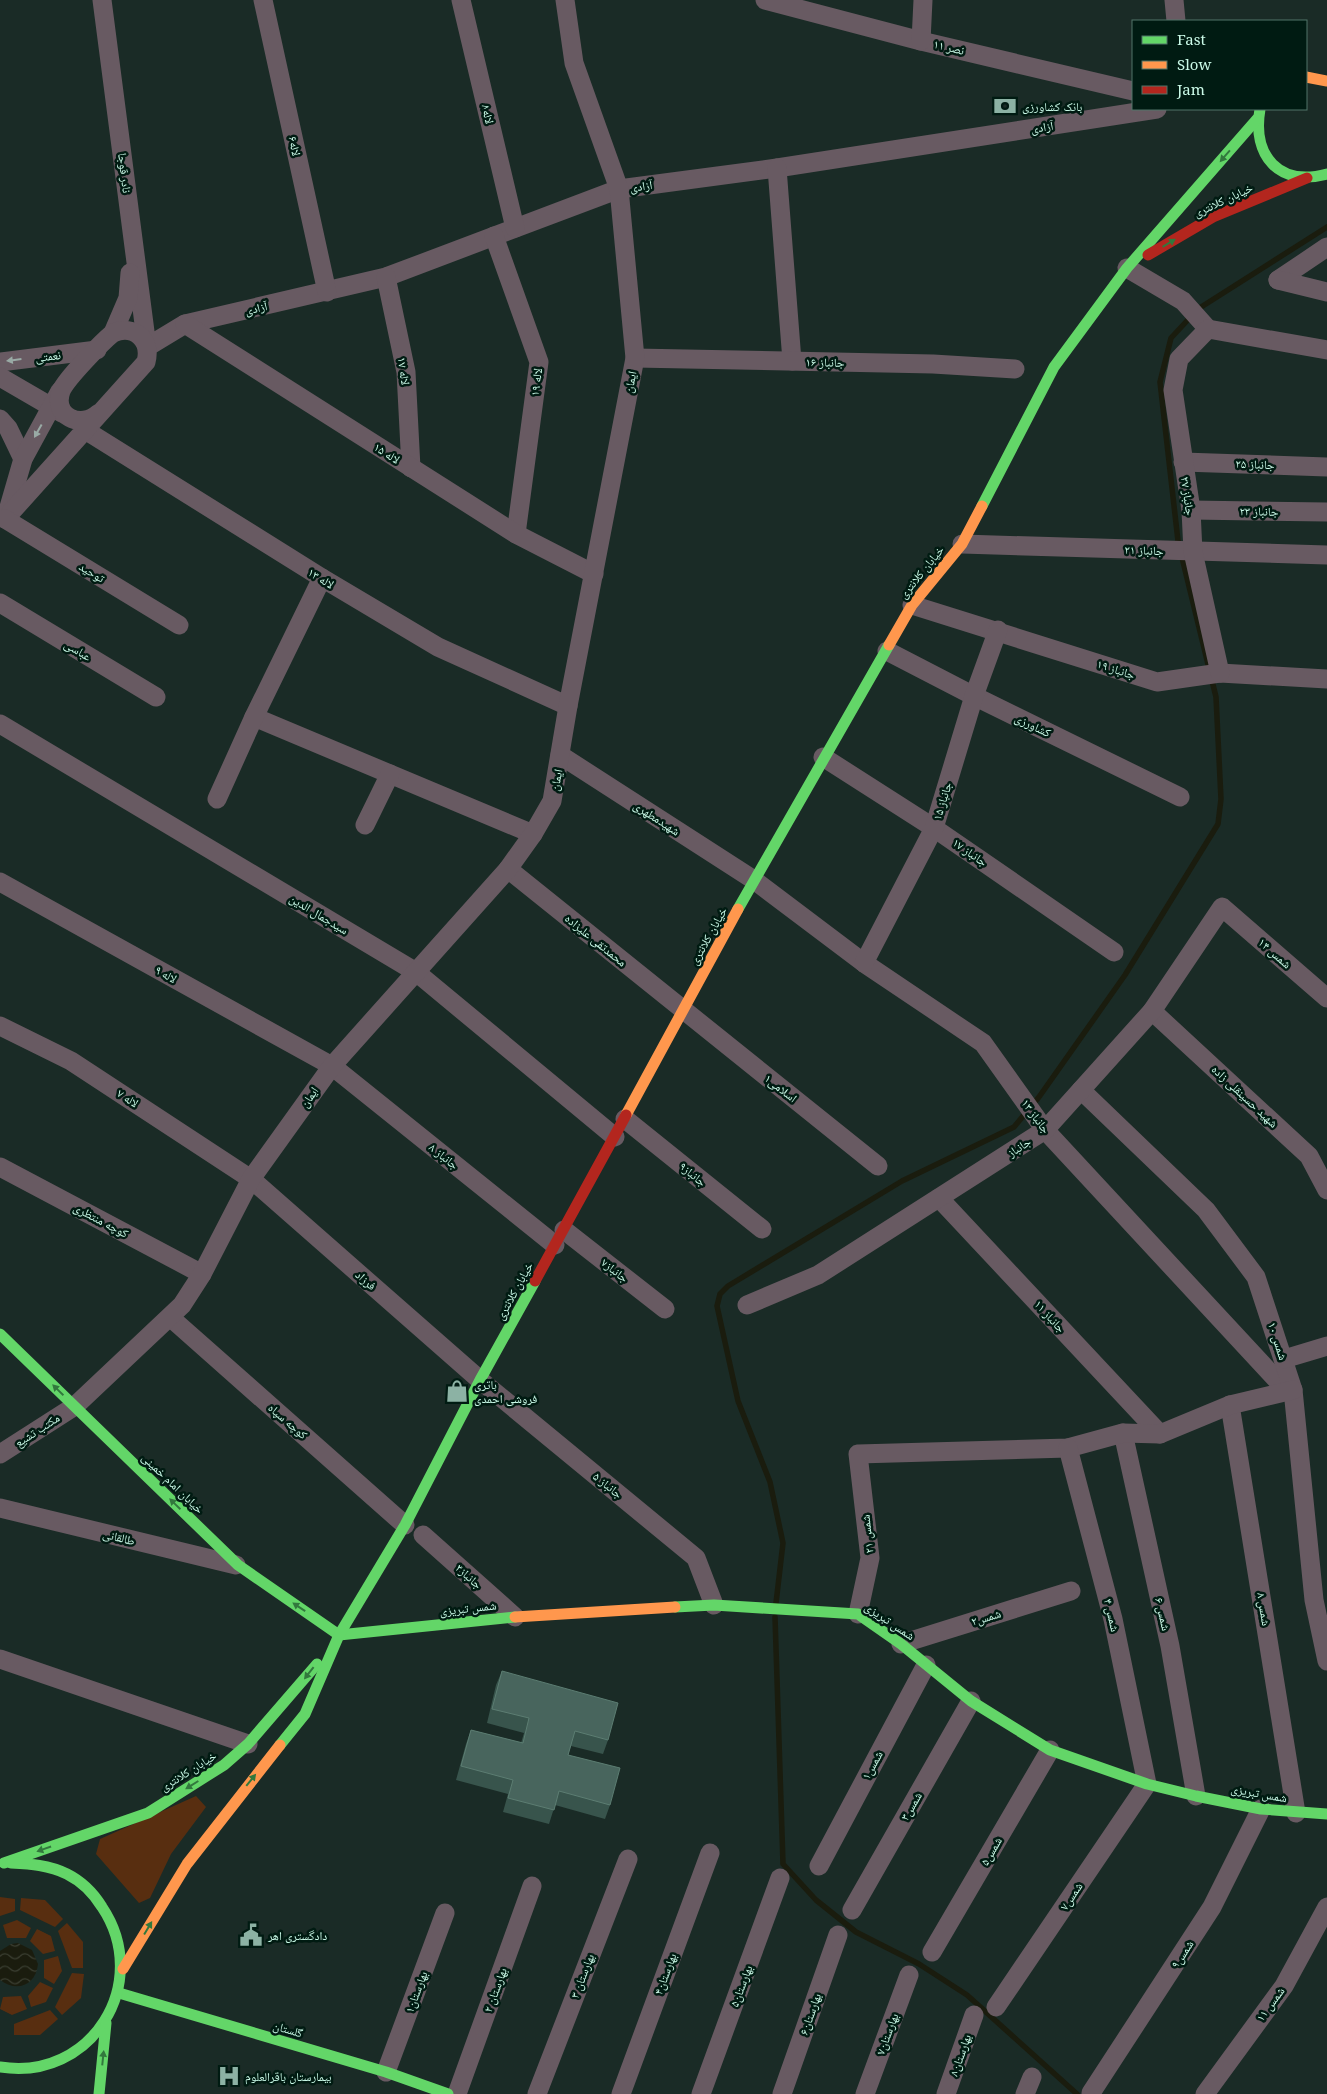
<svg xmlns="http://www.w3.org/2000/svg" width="1327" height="2094" font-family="'Noto Serif','Noto Naskh Arabic',serif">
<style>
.grass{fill:#582e10}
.water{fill:url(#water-waves)}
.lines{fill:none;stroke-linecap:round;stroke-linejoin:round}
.stream{stroke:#1a1c0e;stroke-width:5.5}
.street{stroke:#685a62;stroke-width:19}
.fast{stroke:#63d668;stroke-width:11}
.slow{stroke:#ff974d;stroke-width:11}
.jam{stroke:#b3261e;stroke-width:11}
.wall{fill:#38544c}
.building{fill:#48655d;stroke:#5c7d72}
.oneway{fill:#32783d}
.oneway2{fill:#99aaa5}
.labels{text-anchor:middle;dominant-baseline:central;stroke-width:5;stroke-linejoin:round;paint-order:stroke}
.street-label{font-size:12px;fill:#cafae8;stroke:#001b12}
.poi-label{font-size:12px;fill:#cafae8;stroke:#001b12;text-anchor:start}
</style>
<defs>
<pattern id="water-waves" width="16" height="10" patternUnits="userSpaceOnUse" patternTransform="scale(1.25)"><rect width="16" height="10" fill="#1a1c0e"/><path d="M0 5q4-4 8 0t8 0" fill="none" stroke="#3a3e31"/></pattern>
</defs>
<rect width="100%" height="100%" fill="#1a2b26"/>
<g class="grass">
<path d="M 196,1796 L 206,1807 L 171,1854 L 150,1898 L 139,1903 L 96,1854 L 100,1839 Z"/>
<path d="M 0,1897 L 15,1899 L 15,1911 L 0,1916 Z"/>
<path d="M 21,1898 L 45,1900 L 63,1919 L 55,1927 L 20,1910 Z"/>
<path d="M 17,1920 L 31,1928 L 26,1938 L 7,1938 L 3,1925 Z"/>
<path d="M 67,1923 L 83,1942 L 83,1968 L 72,1968 L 58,1931 Z"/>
<path d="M 37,1929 L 51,1936 L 55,1951 L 43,1954 L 30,1941 Z"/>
<path d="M 58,1956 L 62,1971 L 54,1984 L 44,1978 L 44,1960 Z"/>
<path d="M 72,1973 L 84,1974 L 81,1998 L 62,2015 L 55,2007 Z"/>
<path d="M 40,1982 L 53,1988 L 46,2002 L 31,2007 L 28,1996 Z"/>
<path d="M 21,1996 L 27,2009 L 12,2015 L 0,2009 L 3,1997 Z"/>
<path d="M 50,2010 L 58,2019 L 40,2035 L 14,2035 L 14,2024 Z"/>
</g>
<path class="water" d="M 18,1943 L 32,1950 L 38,1964 C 36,1985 17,1993 0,1980 L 0,1951 L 11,1944 Z"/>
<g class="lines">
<g class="stream">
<path d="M 776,1603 L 783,1543 L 770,1482 L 738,1401 L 717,1306 L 720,1294 L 728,1286 L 902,1181 L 1014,1127 L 1039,1097 L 1125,975 L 1218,824 L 1221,799 L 1216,697 L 1178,541 L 1160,382 L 1171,338 L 1198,309 L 1327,227"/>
<path d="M 775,1617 L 783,1864 L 816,1900 L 856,1932 L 919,1964 L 967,1995 L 1077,2094"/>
</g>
<g class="street">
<path d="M 102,0 L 147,347 L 185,324 L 386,277 L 619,189 L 777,168 L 1157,109"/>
<path d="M 263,0 L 327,292"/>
<path d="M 461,0 L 515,228"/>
<path d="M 765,0 L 921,41 L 1133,91"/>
<path d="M 1174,0 L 1176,21"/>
<path d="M 921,41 L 923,0"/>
<path d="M 777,168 L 792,361"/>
<path d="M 494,236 L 539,362 L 516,534"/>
<path d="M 1127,268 L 1183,301 L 1208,329"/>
<path d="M 386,277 L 406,372 L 411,468"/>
<path d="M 1278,280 L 1327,247"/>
<path d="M 1278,280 L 1327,292"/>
<path d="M 185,324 L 516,534 L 594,574"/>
<path d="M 113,333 L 128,298 L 130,273"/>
<path d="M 635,358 L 933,364 L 1015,369"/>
<path d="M 0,362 L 97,350"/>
<path d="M 0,377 L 62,413"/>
<path d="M 0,419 L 8,428 L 23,459"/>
<path d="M 85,430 L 322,578 L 438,647 L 568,706"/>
<path d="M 1183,462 L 1327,467"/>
<path d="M 1191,510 L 1327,512"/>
<path d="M 7,514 L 23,459 L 60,391"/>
<path d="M 5,519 L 146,362 C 152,340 134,324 113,333 C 102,342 66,379 61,391 C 52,416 81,430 99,413"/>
<path d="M 5,519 L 179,625"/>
<path d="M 962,544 L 1327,555"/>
<path d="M 0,603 L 156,697"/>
<path d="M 912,605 L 1157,682 L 1220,673 L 1327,679"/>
<path d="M 887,651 L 974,696 L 1180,797"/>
<path d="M 1220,673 L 1193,552 L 1191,510 L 1173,390 L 1179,359 L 1208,329 L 1327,350"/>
<path d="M 254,717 L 533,834"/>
<path d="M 0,724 L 416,972 L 615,1137"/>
<path d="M 560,755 L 754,880 L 864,963 L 983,1043 L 1045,1130 L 1287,1391"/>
<path d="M 823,757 L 934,828 L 1114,952"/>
<path d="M 217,799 L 254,717 L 322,578"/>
<path d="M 365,825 L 390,774"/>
<path d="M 508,869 L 878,1166"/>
<path d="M 0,882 L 332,1066 L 555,1245"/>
<path d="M 864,963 L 934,828 L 974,696 L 998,630"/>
<path d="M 1152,1011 L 1309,1156 L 1327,1190"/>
<path d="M 0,1026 L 71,1061 L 251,1179 L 480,1380 L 696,1558 L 714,1605"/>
<path d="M 1081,1090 L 1206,1210 L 1256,1277 L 1293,1390 L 1314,1600 L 1327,1661"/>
<path d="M 625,1119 L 762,1229"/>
<path d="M 0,1167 L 202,1274"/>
<path d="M 939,1198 L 1160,1434"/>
<path d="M 564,1230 L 665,1309"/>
<path d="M 747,1305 L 818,1275 L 1045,1130 L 1152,1011 L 1222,907 L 1327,998"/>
<path d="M 171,1318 L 405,1525"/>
<path d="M 1284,1359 L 1327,1346"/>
<path d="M 1230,1405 L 1296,1813"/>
<path d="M 1123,1433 L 1170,1646 L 1196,1796"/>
<path d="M 0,1454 L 75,1406 L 182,1305 L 202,1274 L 251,1179 L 332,1066 L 508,869 L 533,834 L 552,801 L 568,706 L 635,358 L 619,189 L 574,63 L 565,0"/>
<path d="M 0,1508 L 236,1565"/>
<path d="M 423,1535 L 515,1617"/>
<path d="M 858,1614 L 870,1558 L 858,1454 L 1068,1448 L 1123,1433 L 1160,1434 L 1230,1405 L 1293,1390"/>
<path d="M 901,1644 L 1071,1591"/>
<path d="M 0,1659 L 248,1744"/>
<path d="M 819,1866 L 926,1665"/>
<path d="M 852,1910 L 971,1701"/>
<path d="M 932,1952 L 1050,1750"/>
<path d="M 996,2007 L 1147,1784 L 1113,1619 L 1068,1448"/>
<path d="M 386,2072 L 445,1913"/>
<path d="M 457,2094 L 532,1886"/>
<path d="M 537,2094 L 628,1859"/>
<path d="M 621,2094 L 710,1853"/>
<path d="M 701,2094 L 780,1878"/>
<path d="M 782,2094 L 838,1935"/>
<path d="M 865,2094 L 909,1975"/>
<path d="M 946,2094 L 974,2015"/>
<path d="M 1025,2094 L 1032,2077"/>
<path d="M 1092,2094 L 1091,2093 L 1212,1907 L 1261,1809"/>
<path d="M 1205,2094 L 1284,1986 L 1327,1907"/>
</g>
<g class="fast">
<path d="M 1260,109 C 1252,156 1279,187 1327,174"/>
<path d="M 982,506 L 1054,367 L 1127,268 L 1257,119"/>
<path d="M 738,909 L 889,645"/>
<path d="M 0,1334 L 238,1565 L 339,1635 L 515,1617"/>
<path d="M 675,1607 L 714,1605 L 858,1614 L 901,1644 L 971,1701 L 1050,1750 L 1147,1784 L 1196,1796 L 1261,1809 L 1327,1814"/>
<path d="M 280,1745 L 305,1714 L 339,1635 L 405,1525 L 480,1380 L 535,1281"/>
<path d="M 4,1863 L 148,1813 L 224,1765 L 248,1744 L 317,1664"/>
<path d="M 119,1993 L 386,2072 L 448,2094"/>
<path d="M 0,2067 C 91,2082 153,1983 102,1907 C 94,1894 81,1881 67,1874 C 49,1865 30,1864 11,1863"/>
<path d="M 99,2094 L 106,2023"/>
</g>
<g class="slow">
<path d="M 1306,77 L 1327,81"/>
<path d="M 889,645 L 912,605 L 962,544 L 982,506"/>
<path d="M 626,1115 L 738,909"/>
<path d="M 515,1617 L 675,1607"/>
<path d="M 123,1969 L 187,1864 L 280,1745"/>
</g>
<g class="jam">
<path d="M 1148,255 L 1213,217 L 1307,178"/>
<path d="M 535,1281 L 626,1115"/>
</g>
</g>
<path class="wall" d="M 502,1671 L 608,1740 L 603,1754 L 571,1746 L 568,1755 L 610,1805 L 605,1819 L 555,1805 L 549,1824 L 503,1812 L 508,1794 L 456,1780 L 466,1744 L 471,1730 L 521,1743 L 524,1733 L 487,1723 L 496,1685 Z"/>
<path class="building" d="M 502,1671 L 618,1703 L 608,1740 L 575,1731 L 568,1755 L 620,1768 L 610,1805 L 559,1791 L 554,1810 L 508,1798 L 513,1780 L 461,1766 L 471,1730 L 523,1743 L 529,1718 L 492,1709 Z"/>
<defs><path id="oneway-solid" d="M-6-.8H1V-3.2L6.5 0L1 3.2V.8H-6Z" transform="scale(1.25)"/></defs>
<g class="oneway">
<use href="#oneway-solid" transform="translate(1225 156) rotate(131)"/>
<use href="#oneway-solid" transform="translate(1169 243) rotate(-31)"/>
<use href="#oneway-solid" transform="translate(58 1390) rotate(-136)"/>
<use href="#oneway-solid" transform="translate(175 1504) rotate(-136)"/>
<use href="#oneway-solid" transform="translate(299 1607) rotate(-146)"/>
<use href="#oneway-solid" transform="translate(309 1673) rotate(128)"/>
<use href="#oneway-solid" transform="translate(251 1780) rotate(-51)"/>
<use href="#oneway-solid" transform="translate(192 1785) rotate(148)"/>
<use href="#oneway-solid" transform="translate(44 1849) rotate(161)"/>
<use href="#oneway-solid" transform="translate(148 1928) rotate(-59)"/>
<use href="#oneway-solid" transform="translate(103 2058) rotate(-84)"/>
</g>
<g class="oneway2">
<use href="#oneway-solid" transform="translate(14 360) rotate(173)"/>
<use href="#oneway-solid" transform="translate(38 431) rotate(119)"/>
</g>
<defs>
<symbol id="bank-bare" viewBox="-9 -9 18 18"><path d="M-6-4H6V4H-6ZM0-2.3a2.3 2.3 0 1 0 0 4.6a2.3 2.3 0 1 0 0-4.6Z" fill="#8cb2a4" stroke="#001b12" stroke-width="2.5" paint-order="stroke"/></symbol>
<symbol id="shop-bare" viewBox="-9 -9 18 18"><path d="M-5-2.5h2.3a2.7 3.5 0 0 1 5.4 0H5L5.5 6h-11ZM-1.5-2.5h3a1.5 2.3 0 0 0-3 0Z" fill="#8cb2a4" stroke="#001b12" stroke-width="2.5" paint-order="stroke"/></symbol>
<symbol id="civic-bare" viewBox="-9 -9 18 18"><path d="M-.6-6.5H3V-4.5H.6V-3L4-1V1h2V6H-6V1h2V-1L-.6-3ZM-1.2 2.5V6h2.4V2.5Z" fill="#8cb2a4" stroke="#001b12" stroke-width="2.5" paint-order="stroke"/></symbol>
<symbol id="hospital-bare" viewBox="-9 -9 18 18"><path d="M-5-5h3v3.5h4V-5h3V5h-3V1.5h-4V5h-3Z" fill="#8cb2a4" stroke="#001b12" stroke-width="2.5" paint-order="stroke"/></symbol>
</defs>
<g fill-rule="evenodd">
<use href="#bank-bare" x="989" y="90" width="32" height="32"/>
<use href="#shop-bare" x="441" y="1375" width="32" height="32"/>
<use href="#civic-bare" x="235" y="1919" width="32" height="32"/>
<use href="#hospital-bare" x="213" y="2060" width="32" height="32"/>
</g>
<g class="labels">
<g class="street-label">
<text transform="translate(949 47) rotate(13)">نصر ۱۱</text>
<text transform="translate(488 114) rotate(77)">لاله۸</text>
<text transform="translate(1042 127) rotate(-9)">آزادی</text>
<text transform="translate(295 146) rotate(78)">لاله۶</text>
<text transform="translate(125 173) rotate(83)">نادر قوجا</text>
<text transform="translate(641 186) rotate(-8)">آزادی</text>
<text transform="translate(1223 200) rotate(-25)">خیابان کلانتری</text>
<text transform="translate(256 308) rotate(-13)">آزادی</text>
<text transform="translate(48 356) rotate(-7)">نعمتی</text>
<text transform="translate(825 362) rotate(1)">جانباز ۱۶</text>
<text transform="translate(404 371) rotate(82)">لاله ۱۷</text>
<text transform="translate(536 382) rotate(-83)">لاله ۱۹</text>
<text transform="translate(630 382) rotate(-79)">ایمان</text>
<text transform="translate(387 453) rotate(32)">لاله ۱۵</text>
<text transform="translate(1255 464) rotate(2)">جانباز ۲۵</text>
<text transform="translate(1188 496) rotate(82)">جانباز ۲۷</text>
<text transform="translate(1259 511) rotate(1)">جانباز ۲۳</text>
<text transform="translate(1144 550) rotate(2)">جانباز ۲۱</text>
<text transform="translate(92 572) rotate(31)">توحید</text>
<text transform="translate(921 572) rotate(-51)">خیابان کلانتری</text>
<text transform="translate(321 578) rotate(31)">لاله ۱۳</text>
<text transform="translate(78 650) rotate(31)">عباسی</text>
<text transform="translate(1116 669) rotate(18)">جانباز ۱۹</text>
<text transform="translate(1033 725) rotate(26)">کشاورزی</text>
<text transform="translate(556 780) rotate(-79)">ایمان</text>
<text transform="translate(942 801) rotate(-73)">جانباز ۱۵</text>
<text transform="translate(657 818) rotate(33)">شهیدمطهری</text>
<text transform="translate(970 852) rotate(35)">جانباز ۱۷</text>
<text transform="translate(319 914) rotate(31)">سیدجمال الدین</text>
<text transform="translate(708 936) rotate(-61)">خیابان کلانتری</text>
<text transform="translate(596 940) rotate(39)">محمدتقی علیزاده</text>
<text transform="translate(1275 953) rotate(41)">شمس ۱۴</text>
<text transform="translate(166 974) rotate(29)">لاله ۹</text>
<text transform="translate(781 1088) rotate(38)">اسلامی۱</text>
<text transform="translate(1245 1096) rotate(43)">شهید حسینقلی زاده</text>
<text transform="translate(309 1097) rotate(-55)">ایمان</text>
<text transform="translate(128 1098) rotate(33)">لاله ۷</text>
<text transform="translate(1036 1116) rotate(53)">جانباز ۱۳</text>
<text transform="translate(1019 1147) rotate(-33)">جانباز</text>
<text transform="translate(444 1156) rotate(39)">جانباز ۸</text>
<text transform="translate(693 1174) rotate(39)">جانباز۹</text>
<text transform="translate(101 1220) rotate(28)">کوچه منتظری</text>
<text transform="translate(615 1270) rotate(38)">جانباز۷</text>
<text transform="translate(366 1280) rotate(41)">فرزاد</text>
<text transform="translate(514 1291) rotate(-61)">خیابان کلانتری</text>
<text transform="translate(1050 1316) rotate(47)">جانباز ۱۱</text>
<text transform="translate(1278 1341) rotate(72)">شمس ۱۰</text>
<text transform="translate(288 1421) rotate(41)">کوچه سپاه</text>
<text transform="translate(37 1430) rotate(-33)">مکتب تشیع</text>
<text transform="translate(173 1483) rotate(44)">خیابان امام خمینی</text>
<text transform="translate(608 1485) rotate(39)">جانباز ۵</text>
<text transform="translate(867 1534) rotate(-96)">شمس ۲۱</text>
<text transform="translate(119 1537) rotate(14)">طالقانی</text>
<text transform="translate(469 1576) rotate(42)">جانباز۳</text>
<text transform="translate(468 1608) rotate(-6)">شمس تبریزی</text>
<text transform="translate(1264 1609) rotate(81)">شمس ۸</text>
<text transform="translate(1163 1614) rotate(77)">شمس ۶</text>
<text transform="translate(1112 1615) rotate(77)">شمس ۴</text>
<text transform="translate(986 1617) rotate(-17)">شمس۲</text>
<text transform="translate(890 1621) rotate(34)">شمس تبریزی</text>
<text transform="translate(872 1765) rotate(-62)">شمس۱</text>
<text transform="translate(188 1771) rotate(-32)">خیابان کلانتری</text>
<text transform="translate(1259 1793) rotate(10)">شمس تبریزی</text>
<text transform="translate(911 1806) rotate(-60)">شمس۳</text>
<text transform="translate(991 1851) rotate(-60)">شمس۵</text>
<text transform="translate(1071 1896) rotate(-56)">شمس۷</text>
<text transform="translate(1182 1954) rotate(-57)">شمس۹</text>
<text transform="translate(665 1974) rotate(-70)">بهارستان۴</text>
<text transform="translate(582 1976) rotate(-69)">بهارستان ۳</text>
<text transform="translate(741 1986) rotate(-70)">بهارستان۵</text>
<text transform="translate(495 1990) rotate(-70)">بهارستان ۲</text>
<text transform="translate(416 1992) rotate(-70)">بهارستان۱</text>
<text transform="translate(1270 2004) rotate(-54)">شمس ۱۱</text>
<text transform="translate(810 2014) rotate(-71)">بهارستان۶</text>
<text transform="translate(288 2029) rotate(16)">گلستان</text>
<text transform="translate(887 2034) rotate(-70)">بهارستان۷</text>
<text transform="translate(960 2055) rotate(-71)">بهارستان۸</text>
</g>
<g class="poi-label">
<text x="1022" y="106">بانک کشاورزی</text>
<text x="474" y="1384">باتری<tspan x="474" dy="14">فروشی احمدی</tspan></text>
<text x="268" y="1935">دادگستری اهر</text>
<text x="245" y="2076">بیمارستان باقرالعلوم</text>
</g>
</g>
<rect x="1132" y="20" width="175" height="90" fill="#001b12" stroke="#517468"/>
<rect x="1142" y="36" width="25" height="8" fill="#63d668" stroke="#517468"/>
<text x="1177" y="45" font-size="15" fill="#cafae8">Fast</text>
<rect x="1142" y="61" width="25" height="8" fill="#ff974d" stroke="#517468"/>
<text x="1177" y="70" font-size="15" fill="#cafae8">Slow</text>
<rect x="1142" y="86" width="25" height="8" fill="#b3261e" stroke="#517468"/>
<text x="1177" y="95" font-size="15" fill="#cafae8">Jam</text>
</svg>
